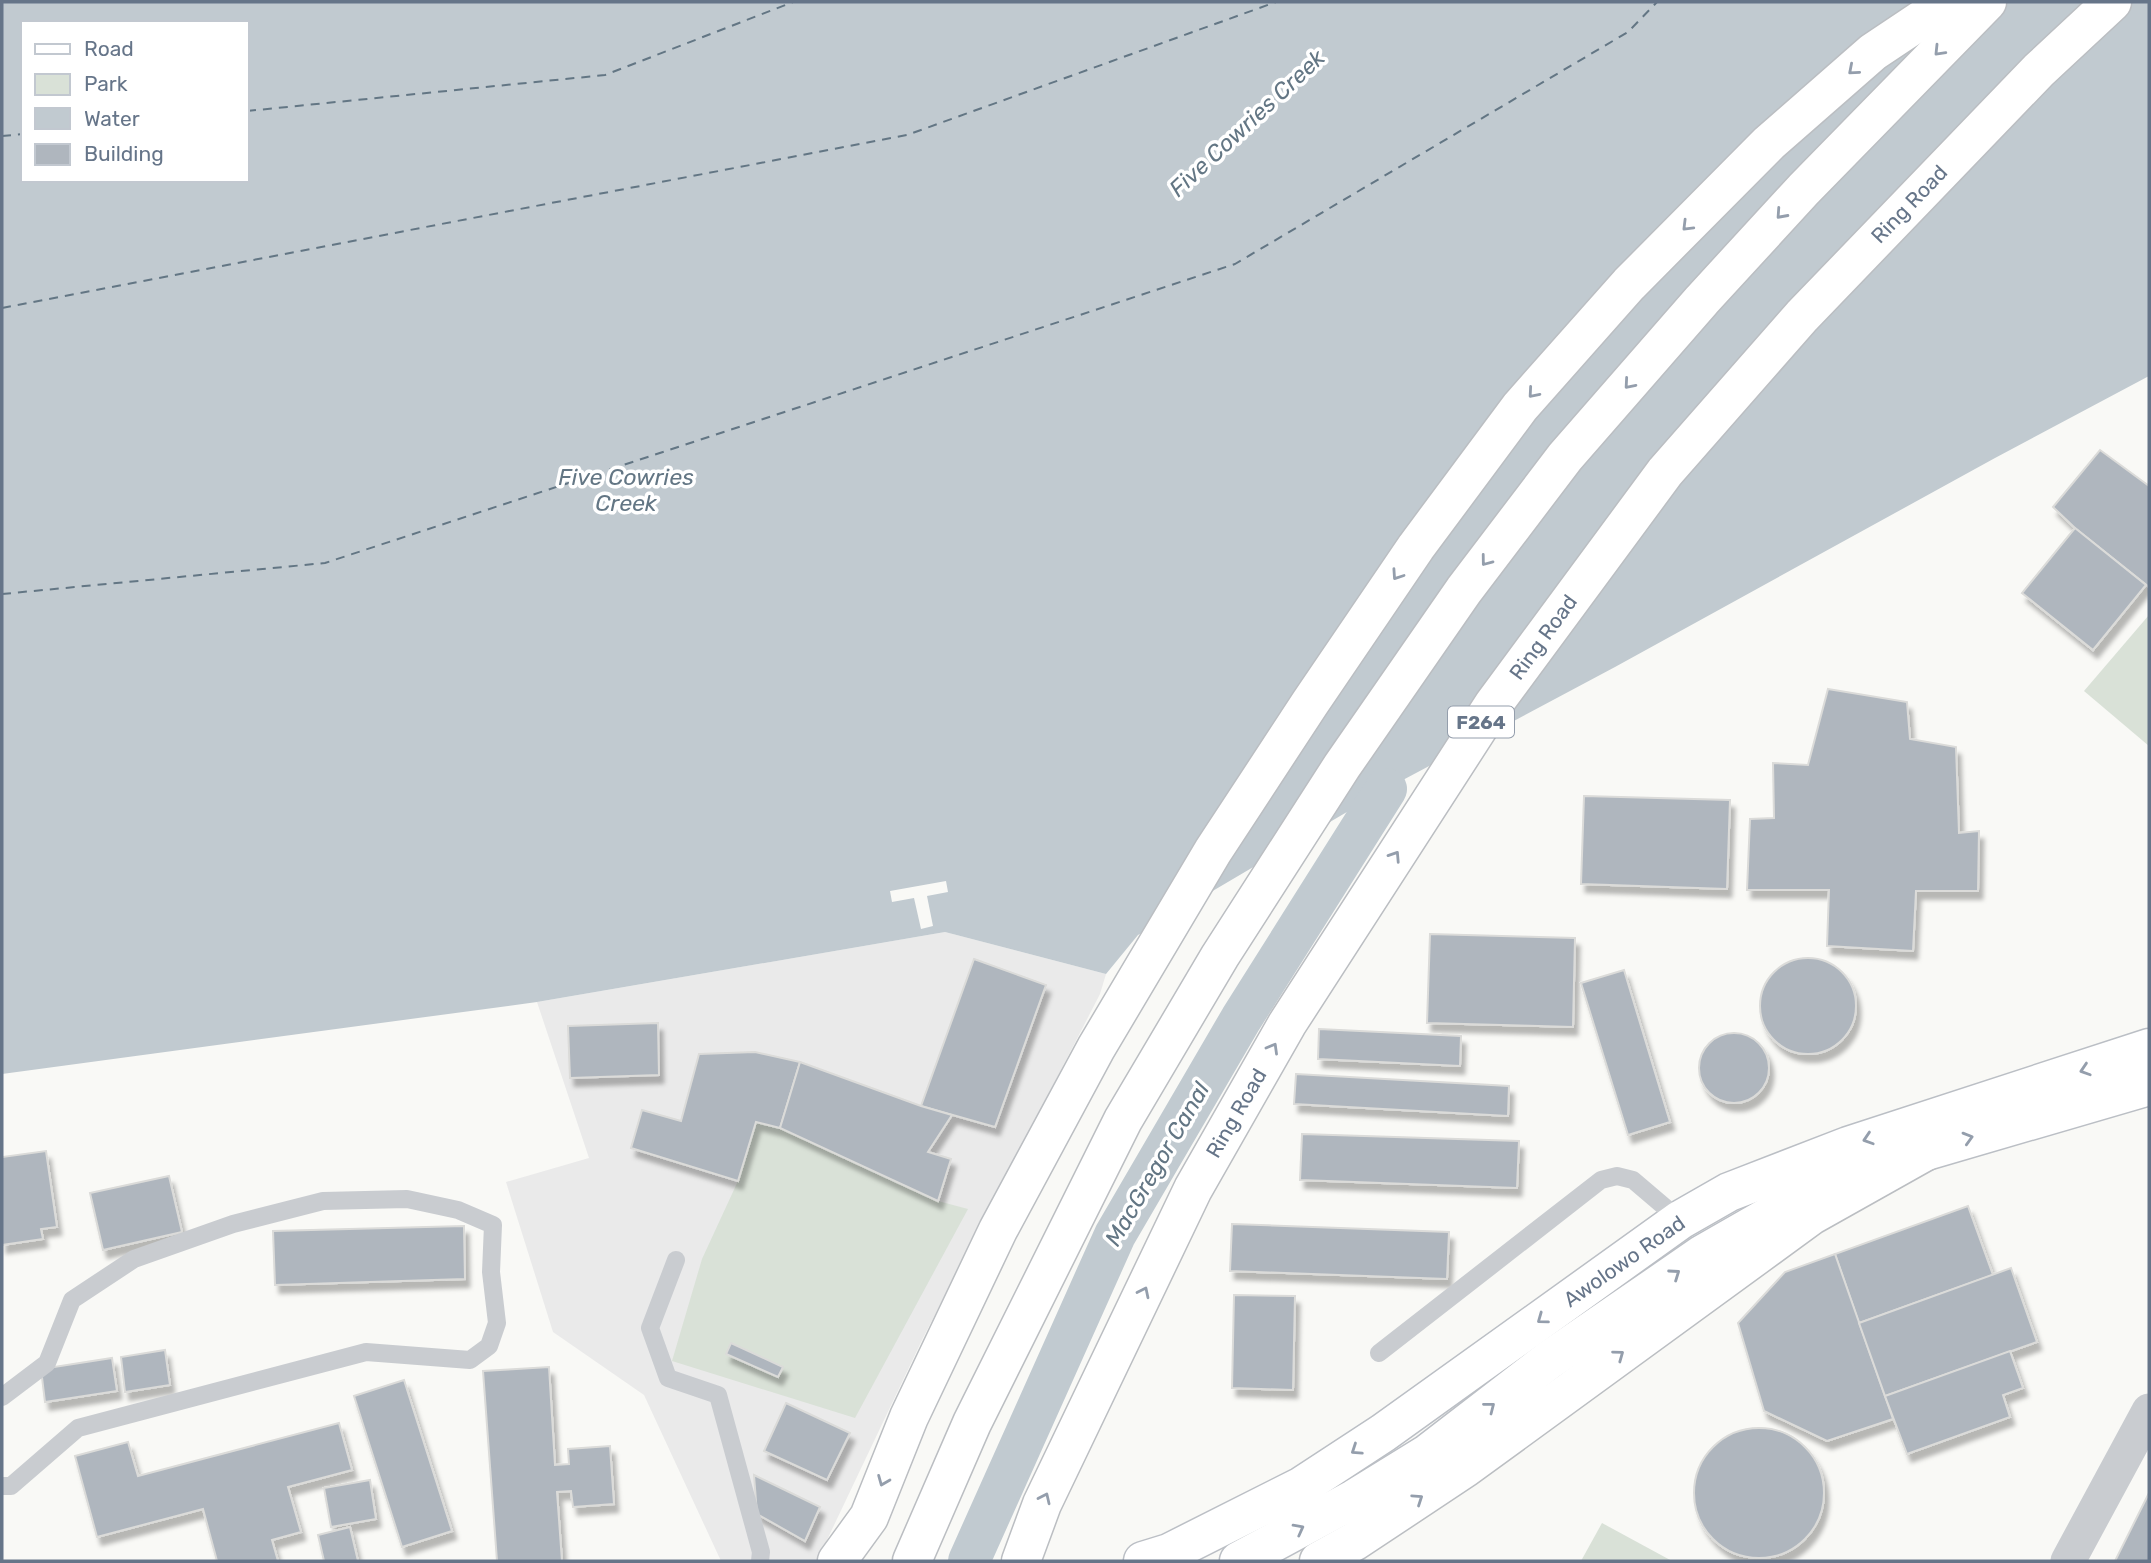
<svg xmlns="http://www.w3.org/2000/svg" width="2151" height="1563" font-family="Rubik,sans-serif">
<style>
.built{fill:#eaeaea}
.green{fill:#d9e1d7}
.water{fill:#c1cad0;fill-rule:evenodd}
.pier{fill:#f9f9f6}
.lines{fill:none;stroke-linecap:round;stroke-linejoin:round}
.canal{stroke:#c1cad0;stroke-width:42}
.ferry{stroke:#637684;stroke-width:2;stroke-dasharray:9 7;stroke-linecap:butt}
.building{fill:#afb6be;stroke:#dbdbd9;stroke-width:2;filter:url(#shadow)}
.secondary-casing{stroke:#bbbfc5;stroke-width:41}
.motorway-casing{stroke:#bbbec2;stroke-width:41}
.service{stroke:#c9ccd0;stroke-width:18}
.minor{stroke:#c9ccd0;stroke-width:35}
.secondary{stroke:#fff;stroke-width:38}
.motorway{stroke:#fff;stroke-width:38}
.oneway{stroke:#949eac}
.labels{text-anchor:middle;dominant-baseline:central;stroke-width:7;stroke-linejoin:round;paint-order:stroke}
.shield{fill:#fff;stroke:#949eac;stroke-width:2}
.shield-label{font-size:19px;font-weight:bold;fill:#667589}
.street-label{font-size:21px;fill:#667589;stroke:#fff}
.water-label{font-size:23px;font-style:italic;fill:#637684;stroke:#fff}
</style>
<defs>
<filter id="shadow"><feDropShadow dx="4.5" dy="8" stdDeviation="2" flood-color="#0004"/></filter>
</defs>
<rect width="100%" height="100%" fill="#f9f9f6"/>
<path class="built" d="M 945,932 L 1106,974 L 1100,994 L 923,1338 L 817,1561 L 721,1561 L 644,1395 L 553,1332 L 506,1182 L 589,1158 L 537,1002 Z"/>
<g class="green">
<path d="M 2149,615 L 2149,746 L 2084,691 Z"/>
<path d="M 756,1122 L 780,1128 L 938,1201 L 968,1209 L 855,1418 L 672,1361 L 702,1259 L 738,1181 Z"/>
<path d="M 1602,1523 L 1672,1561 L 1581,1561 Z"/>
</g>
<path class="water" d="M 2,2 L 2149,2 L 2149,376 L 1995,458 L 1615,667 L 1386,789 L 1138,935 L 1106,974 L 945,932 L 537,1002 L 2,1074 ZM 23,23 L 247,23 L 247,180 L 23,180 Z"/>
<path class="pier" d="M 946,881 L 948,892 L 927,896 L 933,926 L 921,929 L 914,898 L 892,902 L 890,891 Z"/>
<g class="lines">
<path class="canal" d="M 969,1561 L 1115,1235 L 1241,1019 L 1386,789"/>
<g class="ferry">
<path d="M 247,111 L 605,75 L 793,2"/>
<path d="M 2,136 L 23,134"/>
<path d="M 2,308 L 907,135 L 1276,2"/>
<path d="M 2,594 L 325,563 L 1235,264 L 1628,32 L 1657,2"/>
</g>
</g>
<g class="building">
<path d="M 2100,450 L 2149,486 L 2149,587 L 2075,528 L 2053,507 Z"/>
<path d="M 2075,528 L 2146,585 L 2093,650 L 2022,593 Z"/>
<path d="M 1828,689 L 1907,702 L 1910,739 L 1956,747 L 1959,833 L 1979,831 L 1978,891 L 1916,891 L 1913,951 L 1827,946 L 1829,890 L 1747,890 L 1750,819 L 1774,818 L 1773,763 L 1808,765 Z"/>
<path d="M 1584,796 L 1730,800 L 1727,889 L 1581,884 Z"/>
<path d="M 1430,934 L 1575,938 L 1573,1027 L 1427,1023 Z"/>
<circle cx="1808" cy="1006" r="48"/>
<path d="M 974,959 L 1046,985 L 995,1127 L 921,1106 Z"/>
<path d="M 1624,970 L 1670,1122 L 1628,1135 L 1581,983 Z"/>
<path d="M 658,1023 L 659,1075 L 570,1078 L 568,1026 Z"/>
<path d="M 1319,1029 L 1461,1036 L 1460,1066 L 1318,1059 Z"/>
<circle cx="1734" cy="1068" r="35"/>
<path d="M 755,1052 L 800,1062 L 780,1128 L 756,1122 L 738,1181 L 631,1148 L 642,1110 L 681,1121 L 699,1054 Z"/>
<path d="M 800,1062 L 921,1106 L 952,1115 L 928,1152 L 951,1159 L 938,1201 L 780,1128 Z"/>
<path d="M 1296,1074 L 1509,1086 L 1508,1116 L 1294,1104 Z"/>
<path d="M 1302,1134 L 1519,1141 L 1517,1188 L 1300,1180 Z"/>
<path d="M 46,1151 L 57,1227 L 41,1229 L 43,1239 L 2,1245 L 2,1157 Z"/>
<path d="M 169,1176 L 182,1232 L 103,1250 L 90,1193 Z"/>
<path d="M 1968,1206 L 1993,1275 L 1859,1323 L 1835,1254 Z"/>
<path d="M 1232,1224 L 1449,1232 L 1447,1279 L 1230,1271 Z"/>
<path d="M 464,1226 L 465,1279 L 275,1285 L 273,1231 Z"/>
<path d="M 1835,1254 L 1893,1419 L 1827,1441 L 1764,1411 L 1738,1323 L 1785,1272 Z"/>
<path d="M 2011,1268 L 2037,1342 L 1885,1396 L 1859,1323 Z"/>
<path d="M 1234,1295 L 1295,1296 L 1293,1390 L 1232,1388 Z"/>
<path d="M 731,1343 L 783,1367 L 778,1377 L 726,1354 Z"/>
<path d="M 165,1350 L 170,1385 L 125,1392 L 121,1357 Z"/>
<path d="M 2010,1351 L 2023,1388 L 2003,1395 L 2010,1417 L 1907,1454 L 1885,1396 Z"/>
<path d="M 112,1358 L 117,1391 L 45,1402 L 41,1369 Z"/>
<path d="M 549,1367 L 555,1465 L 569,1464 L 568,1449 L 610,1446 L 614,1504 L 573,1507 L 571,1491 L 557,1492 L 562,1561 L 497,1561 L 483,1371 Z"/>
<path d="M 404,1380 L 452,1531 L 402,1547 L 354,1396 Z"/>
<path d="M 786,1403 L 850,1433 L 827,1480 L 764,1451 Z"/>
<path d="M 339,1423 L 352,1470 L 288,1487 L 301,1532 L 272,1540 L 278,1561 L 217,1561 L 203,1509 L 97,1537 L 75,1456 L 128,1442 L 138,1476 Z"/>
<circle cx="1759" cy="1493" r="65"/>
<path d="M 754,1475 L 820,1507 L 805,1541 L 757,1514 Z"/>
<path d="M 370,1480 L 376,1519 L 331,1527 L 324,1488 Z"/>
<path d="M 2149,1493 L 2149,1561 L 2115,1561 Z"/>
<path d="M 350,1527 L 358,1561 L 324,1561 L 318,1535 Z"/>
</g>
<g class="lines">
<defs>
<g id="secondary">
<path d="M 1143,1561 L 1169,1553 L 1302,1486 L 1383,1433 L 1680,1220 L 1729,1192 L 1848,1146 L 2149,1048"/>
<path d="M 1239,1561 L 1354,1499 L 1427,1454 L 1549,1360 L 1703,1254 L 1808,1194 L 1926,1151 L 2149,1086"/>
</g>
<g id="motorway">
<path d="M 837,1561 L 869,1517 L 909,1417 L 998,1230 L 1096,1048 L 1213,851 L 1310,703 L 1416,547 L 1520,407 L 1629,284 L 1769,143 L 1873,52 L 1948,2"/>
<path d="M 912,1561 L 972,1423 L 1123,1120 L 1220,956 L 1342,766 L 1464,590 L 1565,457 L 1702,300 L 1804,189 L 1987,2"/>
<path d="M 1021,1561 L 1042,1504 L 1193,1189 L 1287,1024 L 1493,705 L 1665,472 L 1802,316 L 2039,70 L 2112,2"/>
<path d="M 1319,1561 L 1355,1541 L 1465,1468 L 1812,1215 L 1926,1151"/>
</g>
</defs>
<use href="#secondary" class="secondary-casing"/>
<use href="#motorway" class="motorway-casing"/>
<g class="service">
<path d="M 676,1260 L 650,1328 L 668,1378 L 718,1395 L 761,1552 L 760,1561"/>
<path d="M 1379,1353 L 1601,1180 L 1617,1176 L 1633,1180 L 1680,1220"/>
<path d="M 2,1397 L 47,1363 L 72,1300 L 134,1259 L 233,1224 L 323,1201 L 407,1199 L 458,1210 L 493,1225 L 491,1272 L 497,1323 L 489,1346 L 470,1360 L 366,1352 L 78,1428 L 11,1486 L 2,1486"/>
</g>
<path class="minor" d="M 2068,1561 L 2149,1411"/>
<use href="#secondary" class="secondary"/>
<use href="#motorway" class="motorway"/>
</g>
<defs><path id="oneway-chevron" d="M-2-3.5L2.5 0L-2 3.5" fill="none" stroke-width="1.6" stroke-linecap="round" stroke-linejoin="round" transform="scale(1.75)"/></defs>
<g class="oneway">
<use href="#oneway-chevron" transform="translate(1939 51) rotate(134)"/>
<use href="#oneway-chevron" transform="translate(1853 70) rotate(139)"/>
<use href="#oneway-chevron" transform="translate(1781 214) rotate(132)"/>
<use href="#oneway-chevron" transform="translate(1687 226) rotate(135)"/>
<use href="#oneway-chevron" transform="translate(1629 384) rotate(131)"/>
<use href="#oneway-chevron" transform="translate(1533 393) rotate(131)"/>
<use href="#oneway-chevron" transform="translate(1486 561) rotate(127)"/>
<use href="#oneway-chevron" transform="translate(1397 575) rotate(124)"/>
<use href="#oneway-chevron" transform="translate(1395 856) rotate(-57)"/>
<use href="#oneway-chevron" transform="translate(1273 1048) rotate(-60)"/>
<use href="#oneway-chevron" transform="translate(2085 1070) rotate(162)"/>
<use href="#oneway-chevron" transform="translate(1968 1138) rotate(-16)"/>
<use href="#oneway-chevron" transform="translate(1868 1139) rotate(162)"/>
<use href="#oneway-chevron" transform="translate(1675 1274) rotate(-35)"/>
<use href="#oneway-chevron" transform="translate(1144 1292) rotate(-64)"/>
<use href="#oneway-chevron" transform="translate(1542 1319) rotate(144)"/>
<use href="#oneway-chevron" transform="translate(1619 1355) rotate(-36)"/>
<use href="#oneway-chevron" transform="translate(1490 1407) rotate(-38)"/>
<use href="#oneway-chevron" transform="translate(1356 1450) rotate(146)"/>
<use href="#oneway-chevron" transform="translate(883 1481) rotate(112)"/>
<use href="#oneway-chevron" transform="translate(1045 1498) rotate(-65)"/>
<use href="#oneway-chevron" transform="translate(1418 1499) rotate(-34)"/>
<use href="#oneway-chevron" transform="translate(1299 1529) rotate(-28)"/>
</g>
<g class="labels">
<rect class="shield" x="1448" y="706.5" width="66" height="31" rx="5"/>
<g class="shield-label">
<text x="1481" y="722">F264</text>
</g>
<g class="street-label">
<text transform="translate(1909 204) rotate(-46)">Ring Road</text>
<text transform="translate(1543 637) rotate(-54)">Ring Road</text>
<text transform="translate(1236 1113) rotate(-60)">Ring Road</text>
<text transform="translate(1624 1261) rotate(-35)">Awolowo Road</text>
</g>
<g class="water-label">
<text transform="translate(1247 123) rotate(-43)">Five Cowries Creek</text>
<text x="626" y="477">Five Cowries<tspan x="626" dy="26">Creek</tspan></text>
<text transform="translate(1157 1164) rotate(-60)">MacGregor Canal</text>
</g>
</g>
<rect width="2151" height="1563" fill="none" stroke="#667589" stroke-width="7"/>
<rect x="21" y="21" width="228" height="161" fill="#ffffff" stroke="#c2c8d0" stroke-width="2"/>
<rect x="35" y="44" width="35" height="10" fill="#ffffff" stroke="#c2c8d0" stroke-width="2"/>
<text x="84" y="56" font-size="21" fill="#667589">Road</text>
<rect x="35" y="74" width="35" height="21" fill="#d9e1d7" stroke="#c2c8d0" stroke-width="2"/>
<text x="84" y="91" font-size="21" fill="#667589">Park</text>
<rect x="35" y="108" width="35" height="21" fill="#c1cad0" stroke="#c2c8d0" stroke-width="2"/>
<text x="84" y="126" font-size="21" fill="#667589">Water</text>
<rect x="35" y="144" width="35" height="21" fill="#afb6be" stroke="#c2c8d0" stroke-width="2"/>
<text x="84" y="161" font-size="21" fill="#667589">Building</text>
</svg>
